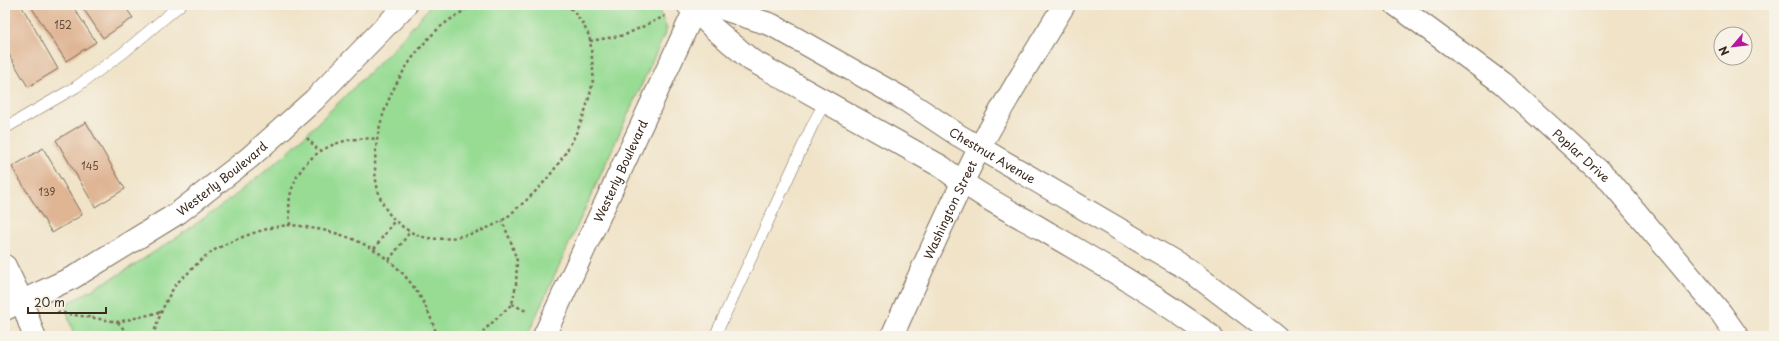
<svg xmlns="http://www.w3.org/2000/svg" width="1779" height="341" font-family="'Playpen Sans',sans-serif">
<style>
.green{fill:#98dc94;stroke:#6a8359}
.building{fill:#dfb594}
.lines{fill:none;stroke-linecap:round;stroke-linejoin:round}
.lane-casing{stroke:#7a6b5a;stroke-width:12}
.street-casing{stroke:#7a6b5a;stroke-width:24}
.path{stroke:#7a6b5a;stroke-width:2.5;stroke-dasharray:3 3;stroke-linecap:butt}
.lane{stroke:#fff;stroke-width:11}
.street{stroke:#fff;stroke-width:22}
.labels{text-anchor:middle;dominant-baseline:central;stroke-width:3;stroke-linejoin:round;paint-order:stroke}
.number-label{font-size:10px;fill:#644d3c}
.street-label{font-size:12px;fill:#3b2a1e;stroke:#f7f3e8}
</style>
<rect width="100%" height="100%" fill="#f7f3e8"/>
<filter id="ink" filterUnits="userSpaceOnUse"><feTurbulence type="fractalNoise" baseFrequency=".025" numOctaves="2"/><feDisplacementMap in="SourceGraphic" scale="8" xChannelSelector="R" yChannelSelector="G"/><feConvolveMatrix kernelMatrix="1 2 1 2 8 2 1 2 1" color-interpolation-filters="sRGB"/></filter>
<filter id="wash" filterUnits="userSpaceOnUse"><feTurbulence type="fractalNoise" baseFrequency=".012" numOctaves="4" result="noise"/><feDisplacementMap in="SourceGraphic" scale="16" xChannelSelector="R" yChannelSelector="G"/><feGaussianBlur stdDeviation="0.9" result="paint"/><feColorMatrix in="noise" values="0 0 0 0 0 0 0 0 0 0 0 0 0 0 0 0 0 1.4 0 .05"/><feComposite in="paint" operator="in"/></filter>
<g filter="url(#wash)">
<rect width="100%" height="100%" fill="#f0e3c8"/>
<path class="green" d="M 431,5 L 653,5 L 658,8 L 667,29 L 527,336 L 74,336 L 65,305 L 123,272 L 179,236 L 232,198 L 284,156 L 395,47 Z"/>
<g id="blocks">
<g class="building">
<path d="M 14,5 L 21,5 L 58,69 L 28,87 L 5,48 L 5,10 Z"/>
<path d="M 30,5 L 72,5 L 96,42 L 66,61 Z"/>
<path d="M 81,5 L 124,5 L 133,18 L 103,38 Z"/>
<path d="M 140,5 L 148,5 L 143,9 Z"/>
<path d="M 86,122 L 125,189 L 95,207 L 56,140 Z"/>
<path d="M 43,148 L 82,215 L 52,233 L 12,167 Z"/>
</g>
</g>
</g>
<g filter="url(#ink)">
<use href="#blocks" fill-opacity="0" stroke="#7a6b5a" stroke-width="1"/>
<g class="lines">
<defs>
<g id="lane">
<path d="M 5,128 L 76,87 L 123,53 L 180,5"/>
<path d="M 715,336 L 813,124 L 825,102"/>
</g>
<g id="street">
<path d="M 688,5 L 694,9 L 712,27 L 751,60 L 942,167 C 972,191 1006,209 1040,228 C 1098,262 1157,296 1211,336"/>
<path id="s1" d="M 1396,5 L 1502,83 L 1610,181 L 1721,313 L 1737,336"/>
<path id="s2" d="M 694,9 L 721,8 L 772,25 L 907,101 L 958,135 L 1189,270 L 1276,336"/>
<path d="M 5,266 L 22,301 L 34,336"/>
<path id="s3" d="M 5,309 L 74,277 L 178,213 L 249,158 L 314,100 L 406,5"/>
<path id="s4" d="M 544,336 L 697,5"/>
<path id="s5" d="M 892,336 C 920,274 948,210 979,149 C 1005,100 1035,53 1064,5"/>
</g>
</defs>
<use href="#lane" class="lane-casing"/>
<use href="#street" class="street-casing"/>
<g class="path">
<path d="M 472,5 C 461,13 448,20 438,29 C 406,59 380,104 376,149 C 373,176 376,205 399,224 C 418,239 434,241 457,237 C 473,234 488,229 501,221 C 507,218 512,213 516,209 C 556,177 584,131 593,80 C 594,73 592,65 592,58 C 591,50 591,43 589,36 C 584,24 576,14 568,5"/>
<path d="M 590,41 L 625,35 L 665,16"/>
<path d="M 307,138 L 319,151"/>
<path d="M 290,225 C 289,213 288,198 293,186 C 305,151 342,135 377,139"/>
<path d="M 374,249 L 395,220"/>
<path d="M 389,260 L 410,232"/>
<path d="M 512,304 L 528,312"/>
<path d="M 57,312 L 118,322 L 161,312"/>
<path d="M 118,322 L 129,336"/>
<path d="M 153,336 C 158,319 165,301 175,286 C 178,281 184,277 188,273 C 195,266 204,256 213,251 C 231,240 268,226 290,225 C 299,225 309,228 317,229 C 377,239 420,277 437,336"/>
<path d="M 478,336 L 512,304 L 516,285 L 517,261 L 511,242 L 502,221"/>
</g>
<use href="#lane" class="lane"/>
<use href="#street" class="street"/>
</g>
</g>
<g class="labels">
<g class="number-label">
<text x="63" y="24">152</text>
<text x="90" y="165">145</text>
<text x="47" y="191">139</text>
</g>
<g class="street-label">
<text stroke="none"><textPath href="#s2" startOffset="337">Chestnut Avenue</textPath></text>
<text stroke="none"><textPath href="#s1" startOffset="239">Poplar Drive</textPath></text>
<text stroke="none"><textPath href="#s4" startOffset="182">Westerly Boulevard</textPath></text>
<text stroke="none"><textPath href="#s3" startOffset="254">Westerly Boulevard</textPath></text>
<text stroke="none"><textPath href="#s5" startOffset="139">Washington Street</textPath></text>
</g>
</g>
<rect width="1779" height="341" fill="none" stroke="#f7f3e8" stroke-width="20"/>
<g transform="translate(1733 46) rotate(242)"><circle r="19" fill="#f7f3e8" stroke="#aca397"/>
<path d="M0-3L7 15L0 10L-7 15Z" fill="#b5179e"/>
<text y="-6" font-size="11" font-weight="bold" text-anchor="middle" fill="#3b2a1e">N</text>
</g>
<path d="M28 307v6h78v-6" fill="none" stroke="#3b2a1e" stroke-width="2"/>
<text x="34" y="307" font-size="12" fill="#3b2a1e" stroke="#f7f3e8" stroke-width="3" paint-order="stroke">20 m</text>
</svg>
